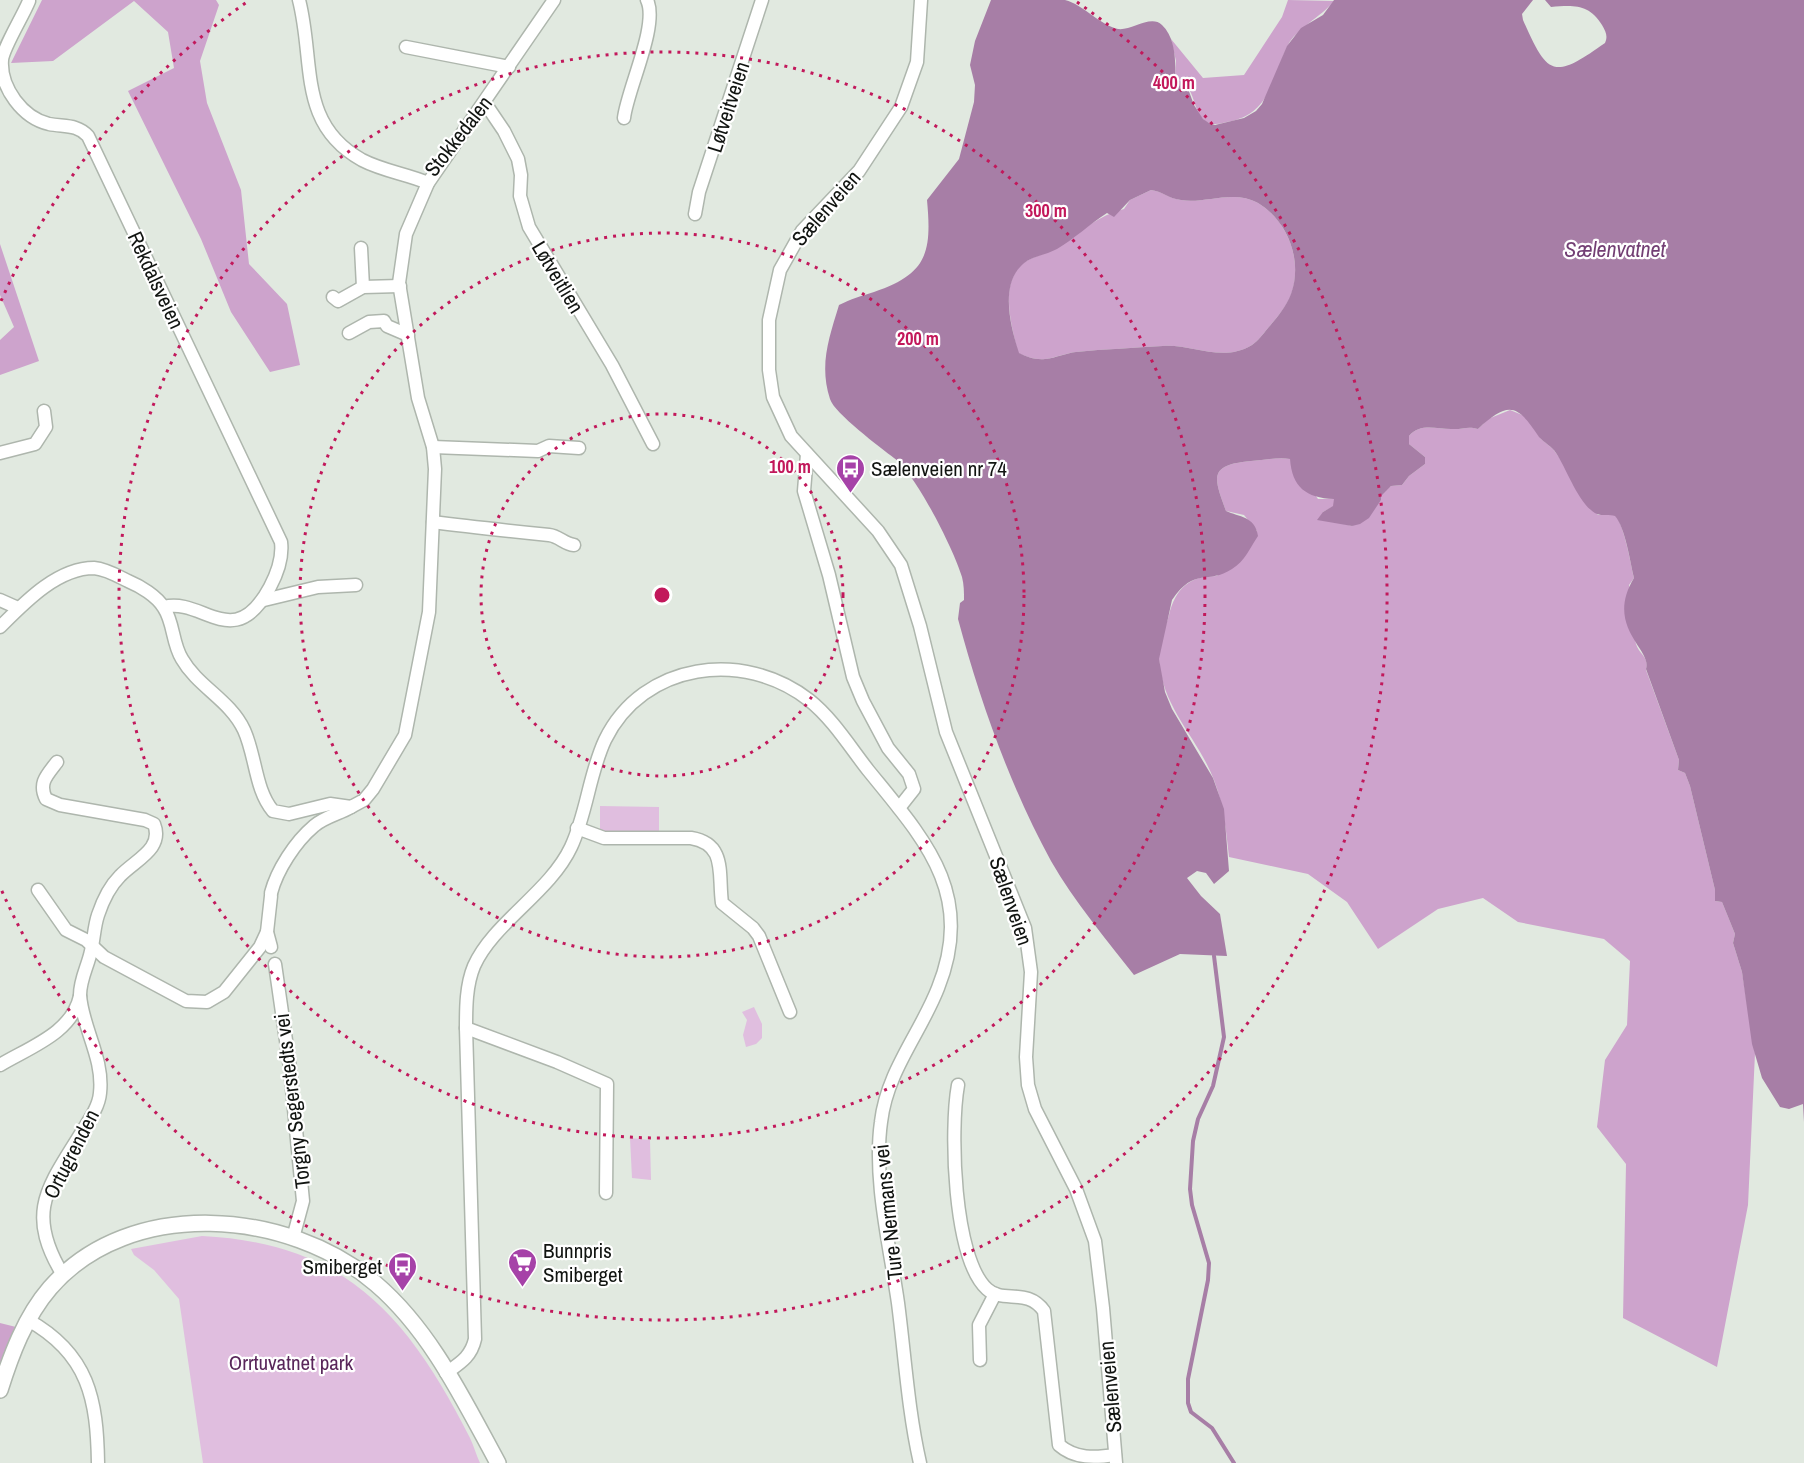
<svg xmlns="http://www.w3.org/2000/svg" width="1804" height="1463" font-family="'Archivo Narrow',sans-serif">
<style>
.green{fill:#e0bedf}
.forest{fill:#cda3cc}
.water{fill:#a77ea6;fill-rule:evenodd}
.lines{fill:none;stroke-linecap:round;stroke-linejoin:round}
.stream{stroke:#a77ea6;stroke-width:4}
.minor-casing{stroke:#aeb6ad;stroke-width:15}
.major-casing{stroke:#aeb6ad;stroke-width:18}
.minor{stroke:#fff;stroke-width:12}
.major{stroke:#fff;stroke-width:15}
.ring{fill:none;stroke:#c2185b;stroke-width:3;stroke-dasharray:3 6}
.labels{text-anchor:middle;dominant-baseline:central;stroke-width:4.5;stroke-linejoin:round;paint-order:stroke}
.street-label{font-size:21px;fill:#111411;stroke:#fff}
.poi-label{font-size:21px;fill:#111411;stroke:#fff;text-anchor:start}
.park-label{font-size:21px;fill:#59265a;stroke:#fff}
.water-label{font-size:22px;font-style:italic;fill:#733f74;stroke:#fff}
.centre{fill:#c2185b;stroke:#fff;stroke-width:3}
.ring-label{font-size:18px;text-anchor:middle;font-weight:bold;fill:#c2185b;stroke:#fff;stroke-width:4.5;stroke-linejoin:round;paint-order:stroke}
</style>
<rect width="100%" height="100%" fill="#e1e9e0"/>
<g class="green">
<path d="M 600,806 L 659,807 L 659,831 L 600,831 Z"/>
<path d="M 754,1007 L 762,1024 L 762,1038 L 756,1044 L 746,1047 L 743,1035 L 747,1020 L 742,1012 Z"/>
<path d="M 630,1138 L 650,1140 L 651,1180 L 632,1178 Z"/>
<path d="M 202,1236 C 346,1243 408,1316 470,1438 C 474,1446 476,1455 480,1463 L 203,1463 L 179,1299 L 154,1270 L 134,1255 L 131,1249 Z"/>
</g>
<g class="forest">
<path d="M 42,0 L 216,0 L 219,5 L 200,61 L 207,103 L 241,190 L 249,264 L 287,304 L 300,365 L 270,372 L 231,312 L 201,239 L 128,91 L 174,68 L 168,32 L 134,1 L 53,61 L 11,63 Z"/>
<path d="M 1288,0 L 1334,1 C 1321,17 1296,29 1288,45 C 1273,75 1271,112 1232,121 C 1225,122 1216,126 1209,123 C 1194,117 1196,96 1186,85 C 1183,82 1178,79 1175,77 L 1176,61 L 1171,39 L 1203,78 L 1244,75 L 1282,17 Z"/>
<path d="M 1151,190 C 1161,191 1171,199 1181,200 C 1205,204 1234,189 1258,203 C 1288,221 1303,261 1291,295 C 1286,307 1276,319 1268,328 C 1263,334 1258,341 1252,345 C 1223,363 1192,344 1163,346 C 1134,348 1105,349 1076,352 C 1066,353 1055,358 1045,359 C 1036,360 1027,357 1018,353 C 1012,327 999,285 1022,264 C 1033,255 1049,254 1060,246 C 1081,231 1099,215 1124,209 L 1130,200 Z"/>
<path d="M 0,244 L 39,361 L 0,375 L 0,340 L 14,327 L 0,295 Z"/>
<path d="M 1510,410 L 1527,417 L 1541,439 L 1553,449 L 1569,471 L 1573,484 L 1598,515 C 1602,515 1609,513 1613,514 C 1623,517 1631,566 1634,578 L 1629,585 C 1632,604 1631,625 1636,644 C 1639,654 1650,658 1646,670 L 1679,760 L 1678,770 L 1685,773 L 1690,786 L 1715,890 L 1715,901 L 1722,902 L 1735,934 L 1733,943 L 1742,972 L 1755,1053 L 1748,1205 L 1717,1367 L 1623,1318 L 1626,1164 L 1597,1127 L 1605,1060 L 1627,1025 L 1630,961 L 1604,939 L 1518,922 L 1483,898 L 1438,909 L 1378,949 L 1347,902 L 1308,874 L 1229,857 C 1226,830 1224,806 1214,780 C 1197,736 1163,710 1159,660 C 1158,645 1165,629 1169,615 C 1176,588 1189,576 1217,576 L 1257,531 L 1244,515 L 1226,511 C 1213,476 1209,465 1251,461 C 1264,460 1278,457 1290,459 L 1318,499 L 1334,499 L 1334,506 L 1323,512 L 1329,520 L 1352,526 L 1381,500 L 1380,496 L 1391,486 L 1402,485 L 1409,476 L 1425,464 L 1425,457 L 1409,444 L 1409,436 C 1421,422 1438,430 1454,429 C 1464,429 1468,426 1478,429 L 1488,419 Z"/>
<path d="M 0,1323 L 16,1327 L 0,1370 Z"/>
</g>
<path class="water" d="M 991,0 C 1009,0 1049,0 1065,0 C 1084,5 1098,24 1118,29 C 1131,31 1151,14 1162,25 C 1175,37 1176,60 1175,77 L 1187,86 L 1194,105 L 1203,119 L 1209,123 L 1215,125 L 1244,118 L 1256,111 L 1262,104 L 1287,46 L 1301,28 L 1323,15 L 1334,0 L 1533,0 L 1522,14 L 1523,20 C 1548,76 1553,80 1605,43 C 1608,36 1606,32 1602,25 C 1589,4 1574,5 1551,7 L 1545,0 L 1804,0 L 1804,1122 L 1803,1104 L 1789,1109 L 1780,1107 L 1762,1078 L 1752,1044 L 1742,972 L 1733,943 L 1735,934 L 1722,902 L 1715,901 L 1715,890 L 1690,786 L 1685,773 L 1678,770 L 1679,760 L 1646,669 C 1653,650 1604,627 1634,578 C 1630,561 1625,527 1615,516 C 1610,514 1602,516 1597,514 C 1579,506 1567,469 1556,453 C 1552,446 1544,443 1539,437 C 1518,405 1509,400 1478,429 C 1468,426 1464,429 1454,429 C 1438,430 1421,422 1409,436 L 1409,444 L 1425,457 L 1425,464 L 1409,476 L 1402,485 L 1391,486 L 1381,496 L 1381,500 L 1369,518 L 1360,524 L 1352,526 L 1317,520 L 1323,512 L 1333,506 L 1334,499 C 1306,498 1292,487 1290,459 C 1278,457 1264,460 1251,461 C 1209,465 1213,476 1226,511 C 1239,517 1255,516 1258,536 C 1250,548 1245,561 1232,569 C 1208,585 1195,566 1172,600 L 1159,659 L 1165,692 L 1172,709 L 1213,778 L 1224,809 L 1229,871 L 1214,884 L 1206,873 L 1197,871 L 1187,878 L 1201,896 L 1220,914 L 1227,956 L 1180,954 L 1134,975 C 1106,939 1074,901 1051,861 C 1010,786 980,701 958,619 L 960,603 L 964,600 C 964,592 964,585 962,577 C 954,550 916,474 894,458 C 881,448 834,413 830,399 C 819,365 829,338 839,305 C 851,299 861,296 874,292 C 927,274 932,253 927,200 L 959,159 L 974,102 L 975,85 L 970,65 L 975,41 ZM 1151,190 C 1161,191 1170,199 1181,200 C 1205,204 1234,189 1258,203 C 1288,221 1303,261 1291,294 C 1286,307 1276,319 1268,328 C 1263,334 1258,341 1252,345 C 1223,363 1192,344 1163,346 C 1134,348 1105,349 1076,352 C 1066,353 1056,358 1045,359 C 1036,360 1027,357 1019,353 C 1011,328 999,285 1023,264 C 1032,256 1046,255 1057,249 C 1074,239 1090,224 1107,213 L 1114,217 L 1130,200 Z"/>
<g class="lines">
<path class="stream" d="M 1214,956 L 1224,1037 L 1213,1086 L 1198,1119 L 1193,1141 L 1190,1189 L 1192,1205 L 1209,1263 L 1208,1280 L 1188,1379 L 1188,1403 L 1191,1412 L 1212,1428 L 1234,1463"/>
<defs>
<g id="minor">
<path d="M 299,0 C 315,62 297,124 362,160 C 383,171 407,174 428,183"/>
<path d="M 921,0 L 917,62 L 901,107 L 859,171 L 802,231 L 780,270 L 769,320 L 769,370 L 773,397 L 791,436 L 878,531 L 901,565 L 920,626 L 946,732 L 1025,928 L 1031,972 L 1026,1057 L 1028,1085 L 1035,1109 L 1076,1189 L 1095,1241 L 1103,1308 L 1116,1463"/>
<path d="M 29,1 C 23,16 3,48 2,60 C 0,88 23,118 49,124 C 64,127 77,124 88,136 L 281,542 C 283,558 277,574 270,587 C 234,654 203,597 164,607"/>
<path d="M 406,47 L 509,67"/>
<path d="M 485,103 L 504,131 L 518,159 L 521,175 L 520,196 L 529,227 L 612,365 L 653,444"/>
<path d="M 624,118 C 627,90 659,25 647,0"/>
<path d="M 695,214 L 699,192 L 762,0"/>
<path d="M 361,248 L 363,287"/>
<path d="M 333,297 L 338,301 L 363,287 L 400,286"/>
<path d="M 349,333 L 369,322 L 384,321 L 387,326 L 408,335"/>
<path d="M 433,447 L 538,451 L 549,446 L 579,448"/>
<path d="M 0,453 L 35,444 L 46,427 L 44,411"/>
<path d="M 807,454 L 804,491 L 829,575 L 853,677 L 863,701 L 888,748 L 909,774 L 914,789 L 899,808"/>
<path d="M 433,522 C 471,527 510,531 549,535 C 559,536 564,544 574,545"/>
<path d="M 0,600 L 18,608"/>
<path d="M 264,600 L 318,587 L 356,585"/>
<path d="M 0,627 C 24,603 57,568 94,568 C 106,569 118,576 128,581 C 140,586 157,596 164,608 C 174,623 172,643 182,659 C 198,687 230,700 244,730 C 256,756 255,790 273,811 L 289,814 L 330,804 L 351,807 L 364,800 L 373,789 L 405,735 L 429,612 L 435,469 L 433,447 L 418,398 L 399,283 L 406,234 L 428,183 L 554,0"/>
<path d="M 57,762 C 47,775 38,783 46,799 L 60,805 L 145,820 L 154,824 C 164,849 135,860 120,876 C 109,887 103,900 98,915 C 94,927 94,939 91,951 C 88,966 80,979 80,995 C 82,1027 104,1058 100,1093 C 99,1106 90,1119 83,1130 C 49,1186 24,1211 63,1275"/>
<path d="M 577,828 L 604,838 L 691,838 C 727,844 718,874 722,903 L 753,928 L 759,936 L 790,1012"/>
<path d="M 38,890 L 66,930 L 86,940 L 104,957 L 186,1001 L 207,1002 L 224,992 L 260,947 L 267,932"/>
<path d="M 271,893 C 277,870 295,842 314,826 C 324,817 339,814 351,807"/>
<path d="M 271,896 L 267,932 L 271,947"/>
<path d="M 275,964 L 290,1068 L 303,1201 L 293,1238"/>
<path d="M 466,1028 L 557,1062 L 607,1084 L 606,1193"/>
<path d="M 0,1065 C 30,1047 72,1033 80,996"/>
<path d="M 958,1085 C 950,1129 953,1258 987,1289 C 1003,1304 1027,1287 1044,1311 L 1059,1445 C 1075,1459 1095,1458 1115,1455"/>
<path d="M 28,1320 C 89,1354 97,1400 98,1463"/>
<path d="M 980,1360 L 979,1325 L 995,1294"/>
<path d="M 446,1373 C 460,1363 471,1357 475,1339 L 466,1028 C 466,1008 466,985 474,966 C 493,923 550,892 571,847 C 587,813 589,774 605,740 C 643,662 744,649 809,700 C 832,718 850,747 868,770 C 924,839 976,893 938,988 C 920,1034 887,1071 881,1122 C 873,1179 890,1247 898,1303 C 905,1357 908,1410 920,1463"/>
</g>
<path id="major" d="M 0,1390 C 11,1355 25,1317 50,1288 C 130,1196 289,1209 376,1284 C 431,1331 464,1401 498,1463"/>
</defs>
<use href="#minor" class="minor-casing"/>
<use href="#major" class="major-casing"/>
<use href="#minor" class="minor"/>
<use href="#major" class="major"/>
</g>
<g class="ring">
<circle cx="662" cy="595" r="181"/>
<circle cx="662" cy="595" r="362"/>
<circle cx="662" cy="595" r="543"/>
<path d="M1 301A724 724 0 0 1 247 2M1077 2A724 724 0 1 1 1 889"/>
</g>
<defs>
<symbol id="bus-pin" viewBox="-11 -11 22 30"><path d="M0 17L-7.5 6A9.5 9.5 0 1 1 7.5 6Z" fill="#a642a8" stroke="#fff"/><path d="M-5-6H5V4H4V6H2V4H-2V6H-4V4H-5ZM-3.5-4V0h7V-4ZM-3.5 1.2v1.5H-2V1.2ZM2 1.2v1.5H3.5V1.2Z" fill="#fff"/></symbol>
<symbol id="supermarket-pin" viewBox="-11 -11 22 30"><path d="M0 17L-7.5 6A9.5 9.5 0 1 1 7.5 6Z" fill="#a642a8" stroke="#fff"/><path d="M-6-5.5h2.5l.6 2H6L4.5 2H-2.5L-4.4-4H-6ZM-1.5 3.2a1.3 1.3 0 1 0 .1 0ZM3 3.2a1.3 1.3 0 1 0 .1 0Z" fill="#fff"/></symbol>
</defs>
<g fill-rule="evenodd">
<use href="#bus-pin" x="834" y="452" width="33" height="45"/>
<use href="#supermarket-pin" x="506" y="1246" width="33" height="45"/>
<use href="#bus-pin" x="386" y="1250" width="33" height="45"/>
</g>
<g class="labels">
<g class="street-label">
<text transform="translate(728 107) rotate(-72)">Løtveitveien</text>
<text transform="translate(458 136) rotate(-52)">Stokkedalen</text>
<text transform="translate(826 208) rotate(-49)">Sælenveien</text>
<text transform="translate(558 277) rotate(59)">Løtveitlien</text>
<text transform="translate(156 280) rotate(65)">Rekdalsveien</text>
<text transform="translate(1011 901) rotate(71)">Sælenveien</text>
<text transform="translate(292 1101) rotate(-97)">Torgny Segerstedts vei</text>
<text transform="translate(71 1154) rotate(-63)">Ortugrenden</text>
<text transform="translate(888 1212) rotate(-96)">Ture Nermans vei</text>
<text transform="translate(1110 1387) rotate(-95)">Sælenveien</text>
</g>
<g class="poi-label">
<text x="871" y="468">Sælenveien nr 74</text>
<text x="543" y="1250">Bunnpris<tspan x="543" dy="24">Smiberget</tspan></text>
<text x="382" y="1266" text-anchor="end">Smiberget</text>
</g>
<g class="park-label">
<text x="291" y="1362">Orrtuvatnet park</text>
</g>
<g class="water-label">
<text x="1615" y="249">Sælenvatnet</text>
</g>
</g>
<circle cx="662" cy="595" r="9" class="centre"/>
<g class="ring-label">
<text x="1174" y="89">400 m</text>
<text x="1046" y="217">300 m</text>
<text x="918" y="345">200 m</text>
<text x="790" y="473">100 m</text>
</g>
</svg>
